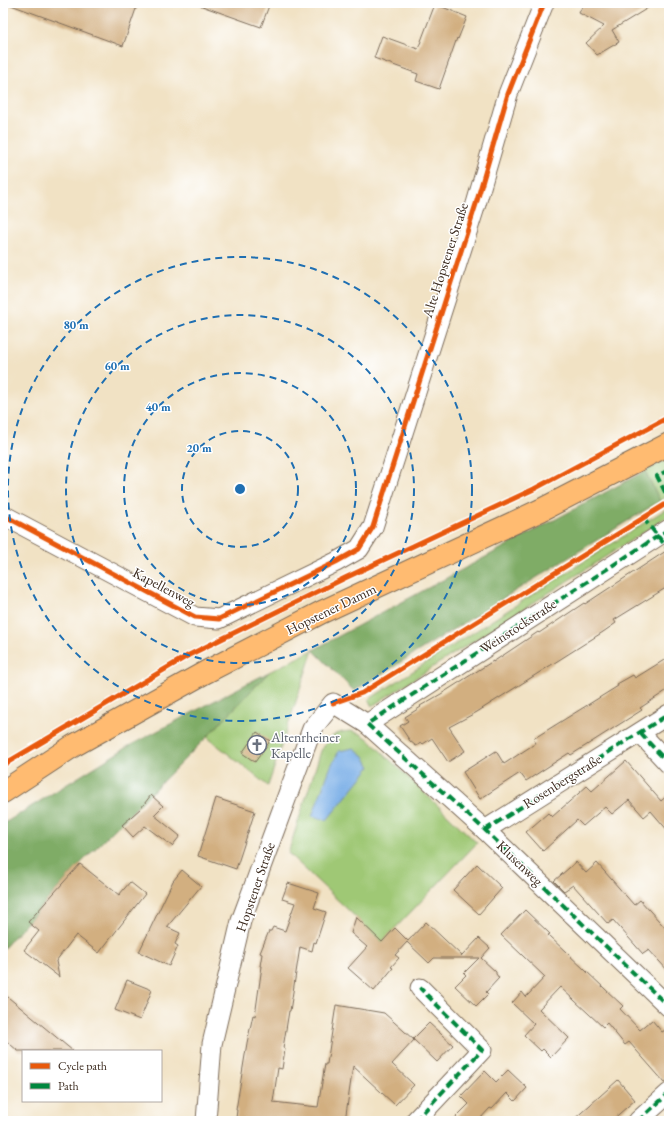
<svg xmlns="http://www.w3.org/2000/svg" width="672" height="1124" font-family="'EB Garamond',serif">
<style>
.green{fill:#9fc875;stroke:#6d794a}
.forest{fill:#7fac66;stroke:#5d6b42}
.water{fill:#7aafe7;stroke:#5a6c82}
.building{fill:#d2af80}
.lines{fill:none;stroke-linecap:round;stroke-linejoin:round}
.minor-casing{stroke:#7b6a58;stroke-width:21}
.major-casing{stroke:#7b6a58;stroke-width:24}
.minor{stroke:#fff;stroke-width:19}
.major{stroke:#ffbb71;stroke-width:22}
.quiet{stroke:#00873e;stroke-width:4;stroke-dasharray:8 4;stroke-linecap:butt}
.cycleway-casing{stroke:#fff;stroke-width:8}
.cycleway{stroke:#e8590c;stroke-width:5}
.ring{fill:none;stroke:#1f6fb2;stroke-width:2;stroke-dasharray:7 5}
.labels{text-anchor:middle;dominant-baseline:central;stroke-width:3;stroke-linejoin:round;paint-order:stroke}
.street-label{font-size:14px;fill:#3b2a1e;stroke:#fff}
.worship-label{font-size:14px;fill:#5b616d;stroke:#fff;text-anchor:start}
.centre{fill:#1f6fb2;stroke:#fff;stroke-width:2}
.ring-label{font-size:12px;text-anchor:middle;font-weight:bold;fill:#1f6fb2;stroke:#fff;stroke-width:3;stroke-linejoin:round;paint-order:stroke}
</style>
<rect width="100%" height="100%" fill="#fff"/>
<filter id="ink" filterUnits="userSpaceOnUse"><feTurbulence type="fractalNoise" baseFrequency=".025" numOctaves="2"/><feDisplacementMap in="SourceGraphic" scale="8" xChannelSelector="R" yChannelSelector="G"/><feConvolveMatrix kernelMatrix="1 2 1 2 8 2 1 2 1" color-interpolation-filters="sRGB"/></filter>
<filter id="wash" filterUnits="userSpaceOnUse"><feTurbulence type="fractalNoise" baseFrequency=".012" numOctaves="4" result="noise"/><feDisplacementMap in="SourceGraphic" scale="16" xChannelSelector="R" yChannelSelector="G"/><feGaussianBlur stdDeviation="0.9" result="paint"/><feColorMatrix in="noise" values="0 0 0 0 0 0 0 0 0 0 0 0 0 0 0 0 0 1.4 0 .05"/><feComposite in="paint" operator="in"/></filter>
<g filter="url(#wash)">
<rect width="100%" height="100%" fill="#f1e2c4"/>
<g class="green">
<path d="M 669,458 L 669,495 L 660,501 L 645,471 Z"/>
<path d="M 669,507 L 669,516 L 372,706 L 368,700 Z"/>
<path d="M 313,650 L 268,786 L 207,737 L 269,672 Z"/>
<path d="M 351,731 L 361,734 L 367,738 L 477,843 L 382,942 L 288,853 L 321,751 C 328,737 335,732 351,731 Z"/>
</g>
<g class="forest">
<path d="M 645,471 L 660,501 L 354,691 L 313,650 Z"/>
<path d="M 269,672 L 207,737 L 80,864 L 3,949 L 3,824 L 127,747 Z"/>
</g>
<path class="water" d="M 354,748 L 364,756 L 370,767 L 327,820 L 312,816 L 331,766 L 339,751 Z"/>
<g id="blocks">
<g class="building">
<path d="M 11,3 L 138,3 L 123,46 L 11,5 Z"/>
<path d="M 200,3 L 270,3 L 261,27 L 199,5 Z"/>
<path d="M 584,3 L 656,3 L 612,30 L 619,42 L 597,55 L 586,43 L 604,26 L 579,13 Z"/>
<path d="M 435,4 L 467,17 L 458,39 L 457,38 L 439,89 L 416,81 L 418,74 L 374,58 L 382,36 L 418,49 Z"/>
<path d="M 669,549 L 669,586 L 614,620 L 616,623 L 603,632 L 477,712 L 449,727 L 465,751 L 448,762 L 432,738 L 423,744 L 422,743 L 416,746 L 410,741 L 400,726 L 408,721 L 405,717 L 421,707 L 420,706 L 441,694 L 493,661 L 493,662 L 538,632 L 539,633 L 584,603 L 585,604 Z"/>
<path d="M 669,657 L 669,689 L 640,708 L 642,710 L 571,755 L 569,753 L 526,781 L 520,773 L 480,799 L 463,772 L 496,751 L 504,764 L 536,743 L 533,739 L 618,686 L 617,684 L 633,675 L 635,678 Z"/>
<path d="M 257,732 L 270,741 L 255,762 L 242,753 Z"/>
<path d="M 626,761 L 661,801 L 669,794 L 669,832 L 651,811 L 644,817 L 629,800 L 612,814 L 605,807 L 583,826 L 577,820 L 543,851 L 526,832 L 548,813 L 552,817 L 587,786 L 592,791 Z"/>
<path d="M 151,795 L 163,806 L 154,815 L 180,836 L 172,846 L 145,826 L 133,837 L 122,825 L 141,808 Z"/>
<path d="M 216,798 L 255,811 L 236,869 L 198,856 Z"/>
<path d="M 576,862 L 586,873 L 597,863 L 634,905 L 640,900 L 669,932 L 669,972 L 649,950 L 643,954 L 613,920 L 608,924 L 573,885 L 564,891 L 554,881 Z"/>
<path d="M 80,864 L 119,895 L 130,882 L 145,894 L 99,953 L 76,935 L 56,961 L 59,977 L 24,950 L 39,931 L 28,922 Z"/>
<path d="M 477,864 L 502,888 L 479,914 L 453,890 Z"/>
<path d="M 182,870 L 201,886 L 167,927 L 180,933 L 175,944 L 178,946 L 169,966 L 139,952 L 173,881 Z"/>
<path d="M 288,883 L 319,893 L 314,908 L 326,912 L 316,943 L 314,942 L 312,951 L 300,947 L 290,1011 L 289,1011 L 283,1048 L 285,1049 L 282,1069 L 278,1068 L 273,1102 L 318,1107 L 325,1064 L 327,1064 L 336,1005 L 384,1013 L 414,1040 L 392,1064 L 414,1085 L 395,1105 L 353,1066 L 345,1121 L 253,1121 L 236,1118 L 237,1110 L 236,1110 L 247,1043 L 253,1015 L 255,1016 L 262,966 L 260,966 L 262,954 L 260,953 L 269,931 L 271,931 L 273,927 L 285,931 L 295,903 L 282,899 Z"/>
<path d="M 525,910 L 550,934 L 548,935 L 623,1006 L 620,1009 L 640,1030 L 652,1020 L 662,1032 L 669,1028 L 669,1082 L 665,1083 L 629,1042 L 625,1045 L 607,1023 L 603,1027 L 560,987 L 539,1009 L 569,1038 L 551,1057 L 543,1049 L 541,1051 L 524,1035 L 534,1024 L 512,1003 L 522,992 L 526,997 L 545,977 L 501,935 Z"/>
<path d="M 356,917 L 382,942 L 395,928 L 408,941 L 426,922 L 462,956 L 479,938 L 490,948 L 481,958 L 496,972 L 496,974 L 499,978 L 486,992 L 488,994 L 476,1006 L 455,986 L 466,975 L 464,973 L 479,958 L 434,958 L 429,963 L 407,942 L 395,955 L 399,958 L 391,967 L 393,968 L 374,991 L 348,968 L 367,947 L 351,933 Z"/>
<path d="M 127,980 L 152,990 L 140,1020 L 115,1010 Z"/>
<path d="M 3,993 L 73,1051 L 18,1051 L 3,1038 Z"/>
<path d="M 429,1023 L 453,1045 L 437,1062 L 413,1039 Z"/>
<path d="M 508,1070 L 527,1088 L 515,1101 L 507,1093 L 492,1109 L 490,1108 L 478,1121 L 452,1121 L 469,1104 L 461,1096 L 485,1071 L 496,1082 Z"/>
<path d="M 618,1080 L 635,1100 L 611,1121 L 572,1121 Z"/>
</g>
</g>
</g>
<g filter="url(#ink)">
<use href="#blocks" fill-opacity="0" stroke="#7b6a58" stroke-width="1"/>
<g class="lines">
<defs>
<g id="minor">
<path d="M 3,515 L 195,617 L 219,619 L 336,562 L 359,549 L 373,527 L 476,204 L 508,94 L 544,3"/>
<path d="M 367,724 L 669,529"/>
<path d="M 640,733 L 669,764"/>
<path d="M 485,830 L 669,714"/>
<path d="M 206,1121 L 212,1044 L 241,921 L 312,729 L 333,703 L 367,724 L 485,830 L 669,1007"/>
<path d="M 415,1121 L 482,1050 L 420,988"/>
<path d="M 638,1121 L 669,1093"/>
</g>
<path id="major" d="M 3,792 L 73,746 L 206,672 L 322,612 L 541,510 L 669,444"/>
</defs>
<use href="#minor" class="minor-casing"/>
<use href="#major" class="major-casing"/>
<use href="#minor" class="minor"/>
<use href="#major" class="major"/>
<g class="quiet">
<path d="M 669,470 L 657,476 L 669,500"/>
<path d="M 643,518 L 669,550"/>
<path d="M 669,529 L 367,724 L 485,830 L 669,1007"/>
<path d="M 640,733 L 669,764"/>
<path d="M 485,830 L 669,714"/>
<path d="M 415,1121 L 482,1050 L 420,988"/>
<path d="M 638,1121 L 669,1093"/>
</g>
<defs>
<g id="cycleway">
<path d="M 3,515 L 195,617 L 219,619 L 336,562 L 359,549 L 373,527 L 476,204 L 508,94 L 544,3"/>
<path d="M 333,703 L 362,693 L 669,502"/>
<path d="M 3,765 L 189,655 L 345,578 L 534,489 L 669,417"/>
</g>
</defs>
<use href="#cycleway" class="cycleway-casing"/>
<use href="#cycleway" class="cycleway"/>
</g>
</g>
<g class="ring">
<circle cx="240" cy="489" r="58"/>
<circle cx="240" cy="489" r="116"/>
<circle cx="240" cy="489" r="174"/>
<circle cx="240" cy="489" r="232"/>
</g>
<defs>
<symbol id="church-ring" viewBox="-11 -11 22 22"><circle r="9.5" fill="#fff" stroke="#6b7280" stroke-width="1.5"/><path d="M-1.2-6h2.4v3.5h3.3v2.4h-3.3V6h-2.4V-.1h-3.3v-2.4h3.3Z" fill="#6b7280"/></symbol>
</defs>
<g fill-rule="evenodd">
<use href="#church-ring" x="246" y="734" width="22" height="22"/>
</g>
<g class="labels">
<g class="street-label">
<text transform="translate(445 260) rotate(-72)">Alte Hopstener Straße</text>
<text transform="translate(164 587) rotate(28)">Kapellenweg</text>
<text transform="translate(331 609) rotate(-26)">Hopstener Damm</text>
<text transform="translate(518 626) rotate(-33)">Weinstockstraße</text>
<text transform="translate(562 781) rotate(-32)">Rosenbergstraße</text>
<text transform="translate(520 863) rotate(44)">Klusenweg</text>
<text transform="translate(255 887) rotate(-71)">Hopstener Straße</text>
</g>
<g class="worship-label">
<text x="271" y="737">Altenrheiner<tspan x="271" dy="16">Kapelle</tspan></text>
</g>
</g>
<circle cx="240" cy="489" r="6" class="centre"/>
<g class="ring-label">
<text x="76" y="329">80 m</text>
<text x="117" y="370">60 m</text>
<text x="158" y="411">40 m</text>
<text x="199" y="452">20 m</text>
</g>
<rect width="672" height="1124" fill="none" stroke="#fff" stroke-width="16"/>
<rect x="22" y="1050" width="140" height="52" fill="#ffffff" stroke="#b1aaa5"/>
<rect x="30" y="1063" width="20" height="6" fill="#e8590c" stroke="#b1aaa5"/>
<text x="58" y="1070" font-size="12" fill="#3b2a1e">Cycle path</text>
<rect x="30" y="1083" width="20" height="6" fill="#00873e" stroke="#b1aaa5"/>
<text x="58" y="1090" font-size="12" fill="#3b2a1e">Path</text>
</svg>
